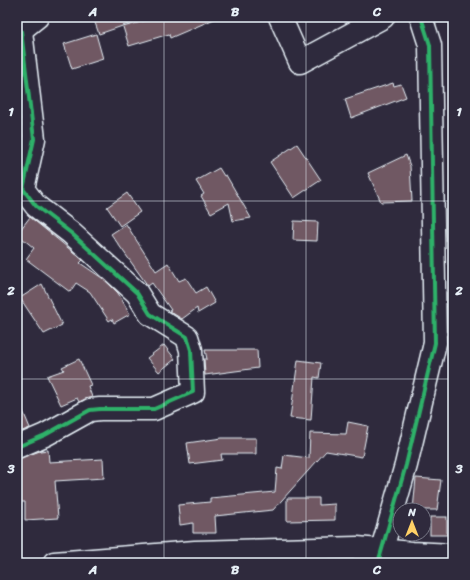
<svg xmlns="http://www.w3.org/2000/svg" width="470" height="580" font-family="Sriracha,sans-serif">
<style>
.building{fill:#705963;stroke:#e8f1f8}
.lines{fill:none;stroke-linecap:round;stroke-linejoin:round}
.minor-casing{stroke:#e8f1f8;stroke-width:25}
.minor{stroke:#2f2a3d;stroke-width:22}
.cycleway-casing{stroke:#2f2a3d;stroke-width:6}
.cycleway{stroke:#2db169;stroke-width:4}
.grid{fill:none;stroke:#e8f1f8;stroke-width:1;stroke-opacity:0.55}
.neatline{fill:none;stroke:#e8f1f8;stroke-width:1.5}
.grid-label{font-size:13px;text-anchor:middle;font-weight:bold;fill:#e8f1f8}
</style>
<rect width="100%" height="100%" fill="#2f2a3d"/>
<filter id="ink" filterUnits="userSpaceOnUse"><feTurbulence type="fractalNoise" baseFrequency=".025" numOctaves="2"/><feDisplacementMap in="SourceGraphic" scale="8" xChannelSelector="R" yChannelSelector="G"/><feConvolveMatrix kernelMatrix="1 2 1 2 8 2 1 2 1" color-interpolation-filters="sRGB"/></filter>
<g filter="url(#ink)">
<g class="building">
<path d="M 93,17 L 140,17 L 140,20 L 99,34 Z"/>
<path d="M 147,17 L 219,17 L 170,38 L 169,34 L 129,46 L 123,27 L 148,20 Z"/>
<path d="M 96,34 L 103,59 L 72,69 L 64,44 Z"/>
<path d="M 393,83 L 394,86 L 401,84 L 406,97 L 351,118 L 345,99 Z"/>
<path d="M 297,144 L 321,180 L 294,198 L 270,162 Z"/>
<path d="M 406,155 L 410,166 L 412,201 L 381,202 L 368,173 Z"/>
<path d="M 219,168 L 224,176 L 226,175 L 251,218 L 233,221 L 229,203 L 211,213 L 201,196 L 204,194 L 196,181 Z"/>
<path d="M 127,193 L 140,212 L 120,226 L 107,207 Z"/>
<path d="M 30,217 L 83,260 L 80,263 L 105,280 L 118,293 L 130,314 L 114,323 L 112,319 L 109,321 L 90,292 L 76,283 L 70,292 L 26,259 L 34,248 L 17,234 Z"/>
<path d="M 294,221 L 318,222 L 317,241 L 293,240 Z"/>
<path d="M 126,224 L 156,271 L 168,263 L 179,281 L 186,278 L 196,293 L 206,287 L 215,303 L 198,313 L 197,308 L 182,319 L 169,311 L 171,310 L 152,283 L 148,286 L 111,234 Z"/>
<path d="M 42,284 L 62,325 L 44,334 L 20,298 Z"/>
<path d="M 164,345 L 175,359 L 159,372 L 147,358 Z"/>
<path d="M 205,350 L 257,350 L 258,368 L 205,375 L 204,359 L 207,359 Z"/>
<path d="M 79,359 L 91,385 L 88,386 L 92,397 L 79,402 L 77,398 L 61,405 L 47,376 L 64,370 L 62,367 Z"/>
<path d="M 298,360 L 321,363 L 319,378 L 314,377 L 311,420 L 290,418 Z"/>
<path d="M 17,397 L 30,428 L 17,433 Z"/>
<path d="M 348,422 L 368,426 L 362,457 L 326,451 L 273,510 L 215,516 L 216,533 L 193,533 L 193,523 L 180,525 L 178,505 L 210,502 L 210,498 L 275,492 L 277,468 L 282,469 L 284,455 L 309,458 L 310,433 L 346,434 Z"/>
<path d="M 222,438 L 256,438 L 256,454 L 221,454 L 222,460 L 190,464 L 187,443 Z"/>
<path d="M 48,450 L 49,462 L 103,459 L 104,478 L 55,481 L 58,518 L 25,520 L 25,502 L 18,502 L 17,459 L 40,451 Z"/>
<path d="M 416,478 L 441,480 L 437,510 L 413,510 Z"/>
<path d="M 287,498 L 319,498 L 319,505 L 335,504 L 335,520 L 287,521 Z"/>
<rect x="430" y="517" width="17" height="18"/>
</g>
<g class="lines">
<defs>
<g id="minor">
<path d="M 280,17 L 300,62 L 383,17"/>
<path d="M 17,33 L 37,17"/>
<path d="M 17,447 L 45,435 L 90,410 L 100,409 L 154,409 L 193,392 L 191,350 L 187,337 L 150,314 L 137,293 L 71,233 L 36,206 L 23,189 L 34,139 L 21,31"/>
<path d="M 54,563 L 195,552 L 357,548 L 412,553 L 453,555"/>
<path d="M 378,563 L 406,465 L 435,343 L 430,45 L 421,17"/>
</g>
</defs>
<use href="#minor" class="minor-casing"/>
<use href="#minor" class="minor"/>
<defs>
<g id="cycleway">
<path d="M 17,447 L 45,435 L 90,410 L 100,409 L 154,409 L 193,392 L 191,350 L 187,337 L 150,314 L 137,293 L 71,233 L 36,206 L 23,189 L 34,139 L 21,31"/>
<path d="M 378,563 L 406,465 L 435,343 L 430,45 L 421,17"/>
</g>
</defs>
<use href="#cycleway" class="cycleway-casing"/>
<use href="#cycleway" class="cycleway"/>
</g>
</g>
<path class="grid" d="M 164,17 L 164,563M 306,17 L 306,563M 17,201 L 453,201M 17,379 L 453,379"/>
<rect width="470" height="580" fill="none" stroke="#2f2a3d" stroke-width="44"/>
<g transform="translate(412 522)"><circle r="19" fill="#2f2a3d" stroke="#797a88"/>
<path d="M0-3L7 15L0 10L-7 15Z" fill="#ffd166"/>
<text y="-6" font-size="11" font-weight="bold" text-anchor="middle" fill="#e8f1f8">N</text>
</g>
<rect x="22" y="22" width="426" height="536" class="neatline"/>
<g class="grid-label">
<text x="93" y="16">A</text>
<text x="235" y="16">B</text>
<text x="377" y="16">C</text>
<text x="11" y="116">1</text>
<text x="459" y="116">1</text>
<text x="11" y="295">2</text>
<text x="459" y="295">2</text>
<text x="11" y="473">3</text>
<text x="459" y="473">3</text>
<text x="93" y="574">A</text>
<text x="235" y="574">B</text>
<text x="377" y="574">C</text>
</g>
</svg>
